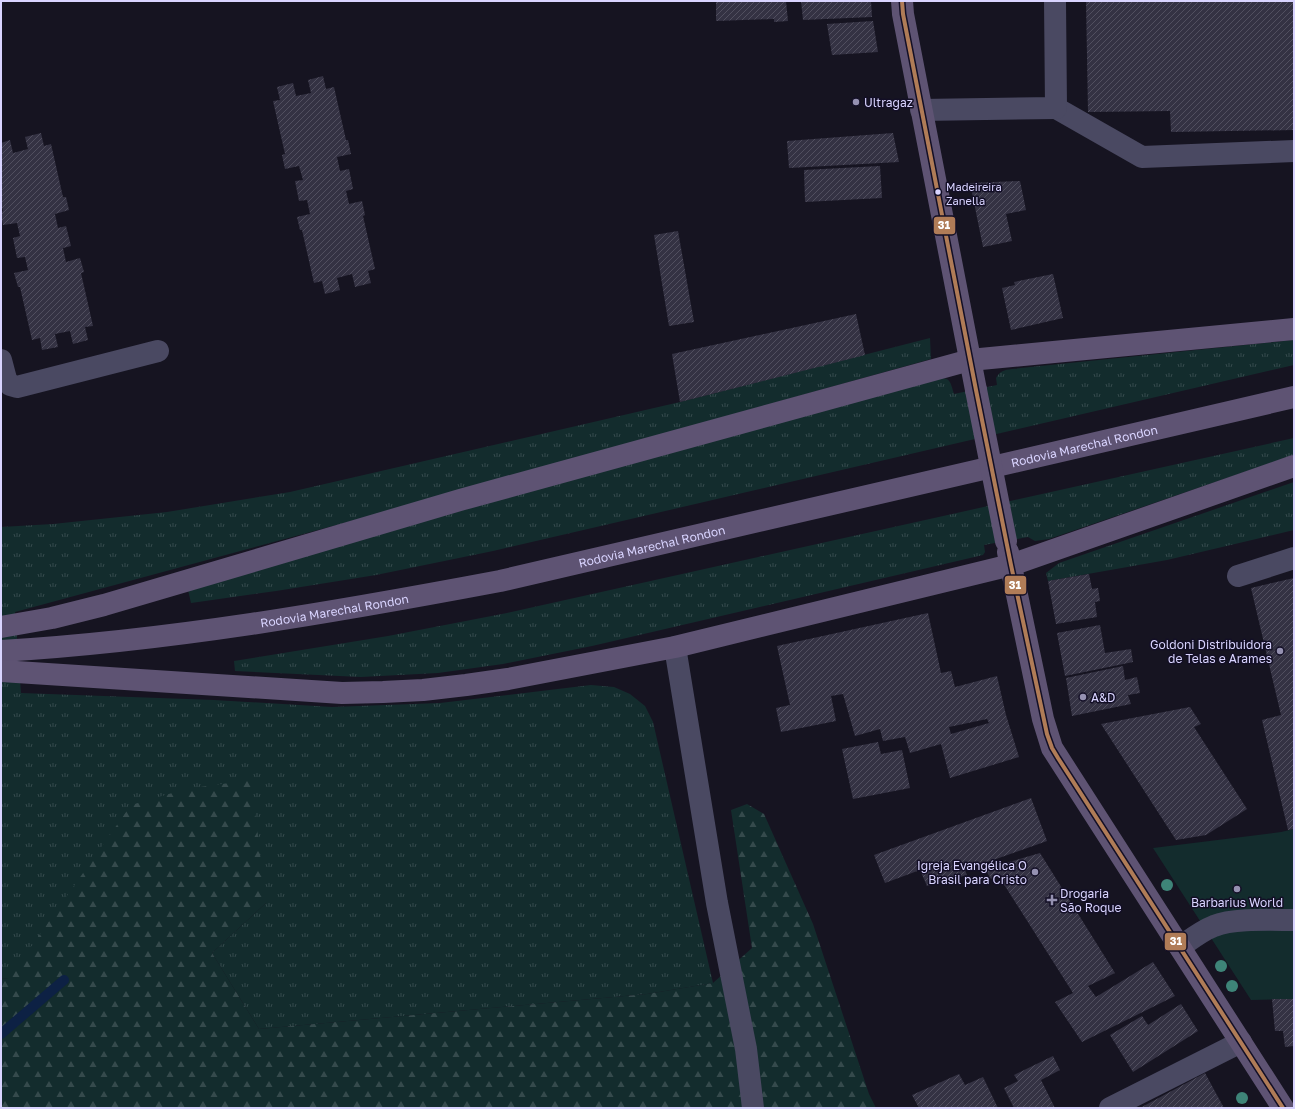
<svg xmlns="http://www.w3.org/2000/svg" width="1295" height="1109" font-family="'Golos Text',sans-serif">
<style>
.grass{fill:url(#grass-tufts)}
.forest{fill:url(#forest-firs)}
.park{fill:#132c2d}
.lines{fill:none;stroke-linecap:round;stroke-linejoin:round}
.stream{stroke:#0d2144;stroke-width:10}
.building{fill:url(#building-hatch);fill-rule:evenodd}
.minor{stroke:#4a4962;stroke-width:22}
.major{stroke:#5e5373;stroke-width:22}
.major-bridge{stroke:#5e5373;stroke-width:22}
.bus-1-casing{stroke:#130f26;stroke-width:7}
.bus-1{stroke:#b07c57;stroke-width:4}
.tree{fill:#3e8478}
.poi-dot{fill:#9591b1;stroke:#130f26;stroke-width:1.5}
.bus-dot{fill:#d9d4ff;stroke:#130f26;stroke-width:1.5}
.labels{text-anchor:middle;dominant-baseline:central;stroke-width:3;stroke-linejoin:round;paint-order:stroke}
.bus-label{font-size:11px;fill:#d9d4ff;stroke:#130f26;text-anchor:start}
.poi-label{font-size:12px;fill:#d9d4ff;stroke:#130f26;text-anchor:start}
.street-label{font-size:12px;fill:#d9d4ff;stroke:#130f26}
.line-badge{stroke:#130f26;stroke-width:1.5}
.badge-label{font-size:11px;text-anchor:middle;font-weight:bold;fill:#fff}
</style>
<defs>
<pattern id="grass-tufts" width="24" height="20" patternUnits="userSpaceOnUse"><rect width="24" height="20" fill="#132c2d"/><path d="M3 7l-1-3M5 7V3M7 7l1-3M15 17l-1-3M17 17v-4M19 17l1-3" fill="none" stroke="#354a4c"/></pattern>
<pattern id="forest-firs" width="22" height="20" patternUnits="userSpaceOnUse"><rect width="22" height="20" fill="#132c2d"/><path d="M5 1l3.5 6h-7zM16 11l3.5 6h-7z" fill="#354a4c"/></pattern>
<pattern id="building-hatch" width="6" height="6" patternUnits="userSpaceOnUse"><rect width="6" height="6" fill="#343243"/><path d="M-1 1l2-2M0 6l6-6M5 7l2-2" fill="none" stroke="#514f5f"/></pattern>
</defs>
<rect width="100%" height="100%" fill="#161421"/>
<g class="grass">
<path d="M 930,338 L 931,359 L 355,520 L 15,612 L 21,693 L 214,700 L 332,707 L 440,703 L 591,685 L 614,687 L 630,694 L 645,706 L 653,722 L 713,983 L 647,994 L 259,1029 L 212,953 L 266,903 L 9,978 L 1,979 L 1,527 L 53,524 L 167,512 L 290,492 L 680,402 Z"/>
<path d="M 1294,340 L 1294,365 L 493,551 L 376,575 L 276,591 L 191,603 L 188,590 L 360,539 L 934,378 C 950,377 950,380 954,394 L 997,385 L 996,378 C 1000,371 1004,370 1012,369 Z"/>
<path d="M 1294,438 L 1294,455 L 1049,539 L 1035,541 L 1028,537 L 984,545 L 985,552 L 983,555 L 592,646 L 503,664 L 438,673 L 361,677 L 235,671 L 234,661 L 388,636 L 507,613 Z"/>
<path d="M 1294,482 L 1294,530 L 1167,560 L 1048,581 L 1046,573 L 1059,563 Z"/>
</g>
<path class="forest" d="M 251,780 L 266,903 L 212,953 L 259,1029 L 647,994 L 713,983 L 752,948 L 731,810 L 747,804 L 764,814 L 813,924 L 869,1094 L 876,1108 L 1,1108 L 1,979 L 9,978 L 131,805 L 186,789 Z"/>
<path class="park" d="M 1294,829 L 1294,999 L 1251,1000 L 1153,848 L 1281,832 Z"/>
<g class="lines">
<path class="stream" d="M 1,1034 L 64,980"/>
</g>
<g class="building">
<path d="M 716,1 L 786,1 L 788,21 L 774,22 L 774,19 L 716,21 Z"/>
<path d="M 801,1 L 871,1 L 872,17 L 803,20 Z"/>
<path d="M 1086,1 L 1294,1 L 1294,130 L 1171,132 L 1170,111 L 1088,112 Z"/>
<path d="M 873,21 L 878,52 L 832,55 L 827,24 Z"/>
<path d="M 323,76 L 326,89 L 334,87 L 346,140 L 348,140 L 351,154 L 337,157 L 340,171 L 349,169 L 353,189 L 346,191 L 349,204 L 362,201 L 365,215 L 363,216 L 375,269 L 368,271 L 371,283 L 355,287 L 352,274 L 337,278 L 340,290 L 325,294 L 322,281 L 314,283 L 302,230 L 300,230 L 297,217 L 310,214 L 307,200 L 299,201 L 295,181 L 303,180 L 299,166 L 285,169 L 282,155 L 285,154 L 273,101 L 280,100 L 277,87 L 293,83 L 296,96 L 311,93 L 308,80 Z"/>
<path d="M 41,133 L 44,146 L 51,144 L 63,197 L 66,197 L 69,210 L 55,214 L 58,228 L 66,226 L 71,246 L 63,248 L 66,262 L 80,258 L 84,272 L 81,273 L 93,326 L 85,327 L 88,340 L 73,344 L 70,331 L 55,334 L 58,347 L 42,350 L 40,338 L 32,340 L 20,287 L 18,287 L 14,273 L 28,270 L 25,257 L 17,258 L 13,238 L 20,236 L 17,223 L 3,225 L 1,215 L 1,212 L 3,211 L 1,204 L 1,143 L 10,140 L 13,153 L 28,149 L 25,137 Z"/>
<path d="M 893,133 L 899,162 L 789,168 L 787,141 Z"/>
<path d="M 880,166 L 882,198 L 805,202 L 804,170 Z"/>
<path d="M 1020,181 L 1026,210 L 1006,214 L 1012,241 L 983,247 L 970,183 Z"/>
<path d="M 678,231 L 694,322 L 669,326 L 654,235 Z"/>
<path d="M 1053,274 L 1063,318 L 1011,330 L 1002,288 L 1015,285 L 1014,282 Z"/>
<path d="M 856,314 L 865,355 L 680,402 L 672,354 Z"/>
<path d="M 1089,574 L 1092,589 L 1098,588 L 1100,601 L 1095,602 L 1097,617 L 1056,624 L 1048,581 Z"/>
<path d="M 1294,578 L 1294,829 L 1288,830 L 1262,720 L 1281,715 L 1251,588 Z"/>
<path d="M 928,613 L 941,673 L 951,671 L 955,687 L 997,676 L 1006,715 L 1019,757 L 950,778 L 941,744 L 910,753 L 905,737 L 883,741 L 880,729 L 855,736 L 843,694 L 831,696 L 836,721 L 781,732 L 776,708 L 790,705 L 777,646 ZM 987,719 L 989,723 L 951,734 L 949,727 Z"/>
<path d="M 1100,625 L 1105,653 L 1131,649 L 1133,662 L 1065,676 L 1057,633 Z"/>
<path d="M 1123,666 L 1125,680 L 1137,677 L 1140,693 L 1128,695 L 1131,704 L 1072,716 L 1066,678 Z"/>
<path d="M 1190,707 L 1201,724 L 1194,727 L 1247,809 L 1206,835 L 1176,840 L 1101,724 Z"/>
<path d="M 878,742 L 881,754 L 902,750 L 910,788 L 853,799 L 842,749 Z"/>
<path d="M 1031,798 L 1047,841 L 965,870 L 967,875 L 927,886 L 920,870 L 885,883 L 874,855 Z"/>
<path d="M 1040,853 L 1115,973 L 1088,986 L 1096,997 L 1153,962 L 1175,996 L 1082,1042 L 1055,1002 L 1073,993 L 998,875 L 991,879 L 985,869 Z"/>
<path d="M 1272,999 L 1294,999 L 1294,1046 L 1285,1047 L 1283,1031 L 1275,1031 Z"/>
<path d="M 1181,1004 L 1198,1031 L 1133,1072 L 1110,1035 L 1142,1016 L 1148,1025 Z"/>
<path d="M 1053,1056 L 1060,1070 L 1041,1080 L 1055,1108 L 1014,1108 L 1004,1088 L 1018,1081 L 1014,1075 Z"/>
<path d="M 1205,1073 L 1224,1108 L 1140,1108 Z"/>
<path d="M 959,1074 L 965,1085 L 983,1077 L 998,1108 L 919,1108 L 912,1095 Z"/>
</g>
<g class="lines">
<g class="minor">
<path d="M 1056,108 L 1142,157 L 1294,151"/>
<path d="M 921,110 L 1056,108 L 1055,1"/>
<path d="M 1,360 L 6,379 L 10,385 L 17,387 L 158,351"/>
<path d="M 1238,576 L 1294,558"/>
<path d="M 675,647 L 717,903 L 746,1049 L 753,1108"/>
<path d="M 1180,947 C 1190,940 1201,931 1214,926 C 1233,918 1272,920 1294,920"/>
<path d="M 1110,1108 L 1241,1042"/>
</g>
<g class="major">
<path d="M 902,1 L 903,14 L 976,390"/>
<path d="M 1008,552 L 1043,719 L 1052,748 L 1283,1108"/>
<path d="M 1,627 L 52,618 L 104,605 L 460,500 L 970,360 L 1294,329"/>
<path id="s1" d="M 1,651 C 169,641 335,612 500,581 L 1294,397"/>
<path d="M 1,671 L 342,693 L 383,692 L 423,690 L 466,685 L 508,679 L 675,647 L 1011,565 L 1294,466"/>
</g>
<path class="major-bridge" d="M 976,390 L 1006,541"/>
<defs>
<path id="bus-1" d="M 902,1 L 903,14 L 976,390 L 1011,565 L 1047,734 L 1052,748 L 1058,758 L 1283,1108"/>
</defs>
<use href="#bus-1" class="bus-1-casing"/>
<use href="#bus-1" class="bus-1"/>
</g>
<g class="tree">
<circle cx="1167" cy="885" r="6"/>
<circle cx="1221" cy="966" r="6"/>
<circle cx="1232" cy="986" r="6"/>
<circle cx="1242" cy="1098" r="6"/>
</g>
<g class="poi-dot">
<circle cx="856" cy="102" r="4"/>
<circle cx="1280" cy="651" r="4"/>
<circle cx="1083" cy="697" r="4"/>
<circle cx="1035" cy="872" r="4"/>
<circle cx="1237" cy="889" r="4"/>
<path d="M1050 894h4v4h4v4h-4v4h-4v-4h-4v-4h4z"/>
</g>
<circle class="bus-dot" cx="938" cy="192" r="3.5"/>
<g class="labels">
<g class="bus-label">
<text x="946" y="186">Madeireira<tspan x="946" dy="14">Zanella</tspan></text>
</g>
<g class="poi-label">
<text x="864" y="102">Ultragaz</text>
<text x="1272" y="644" text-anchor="end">Goldoni Distribuidora<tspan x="1272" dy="14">de Telas e Arames</tspan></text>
<text x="1091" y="697">A&amp;D</text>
<text x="1027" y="865" text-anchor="end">Igreja Evangélica O<tspan x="1027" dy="14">Brasil para Cristo</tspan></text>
<text x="1060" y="893">Drogaria<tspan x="1060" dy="14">São Roque</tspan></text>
<text x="1237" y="902" text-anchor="middle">Barbarius World</text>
</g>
<g class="street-label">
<text stroke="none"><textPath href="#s1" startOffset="1104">Rodovia Marechal Rondon</textPath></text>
<text stroke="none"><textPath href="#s1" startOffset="660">Rodovia Marechal Rondon</textPath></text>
<text stroke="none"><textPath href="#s1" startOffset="336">Rodovia Marechal Rondon</textPath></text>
</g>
</g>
<g class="line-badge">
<rect x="933" y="216" width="23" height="19" rx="4" fill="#b07c57"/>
<rect x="1004" y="575" width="23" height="20" rx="4" fill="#b07c57"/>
<rect x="1164" y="932" width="23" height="19" rx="4" fill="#b07c57"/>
</g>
<g class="badge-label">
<text x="944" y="229">31</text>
<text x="1015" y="589">31</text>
<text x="1176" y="945">31</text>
</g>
<rect width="1295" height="1109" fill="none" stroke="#d9d4ff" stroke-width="4"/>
</svg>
